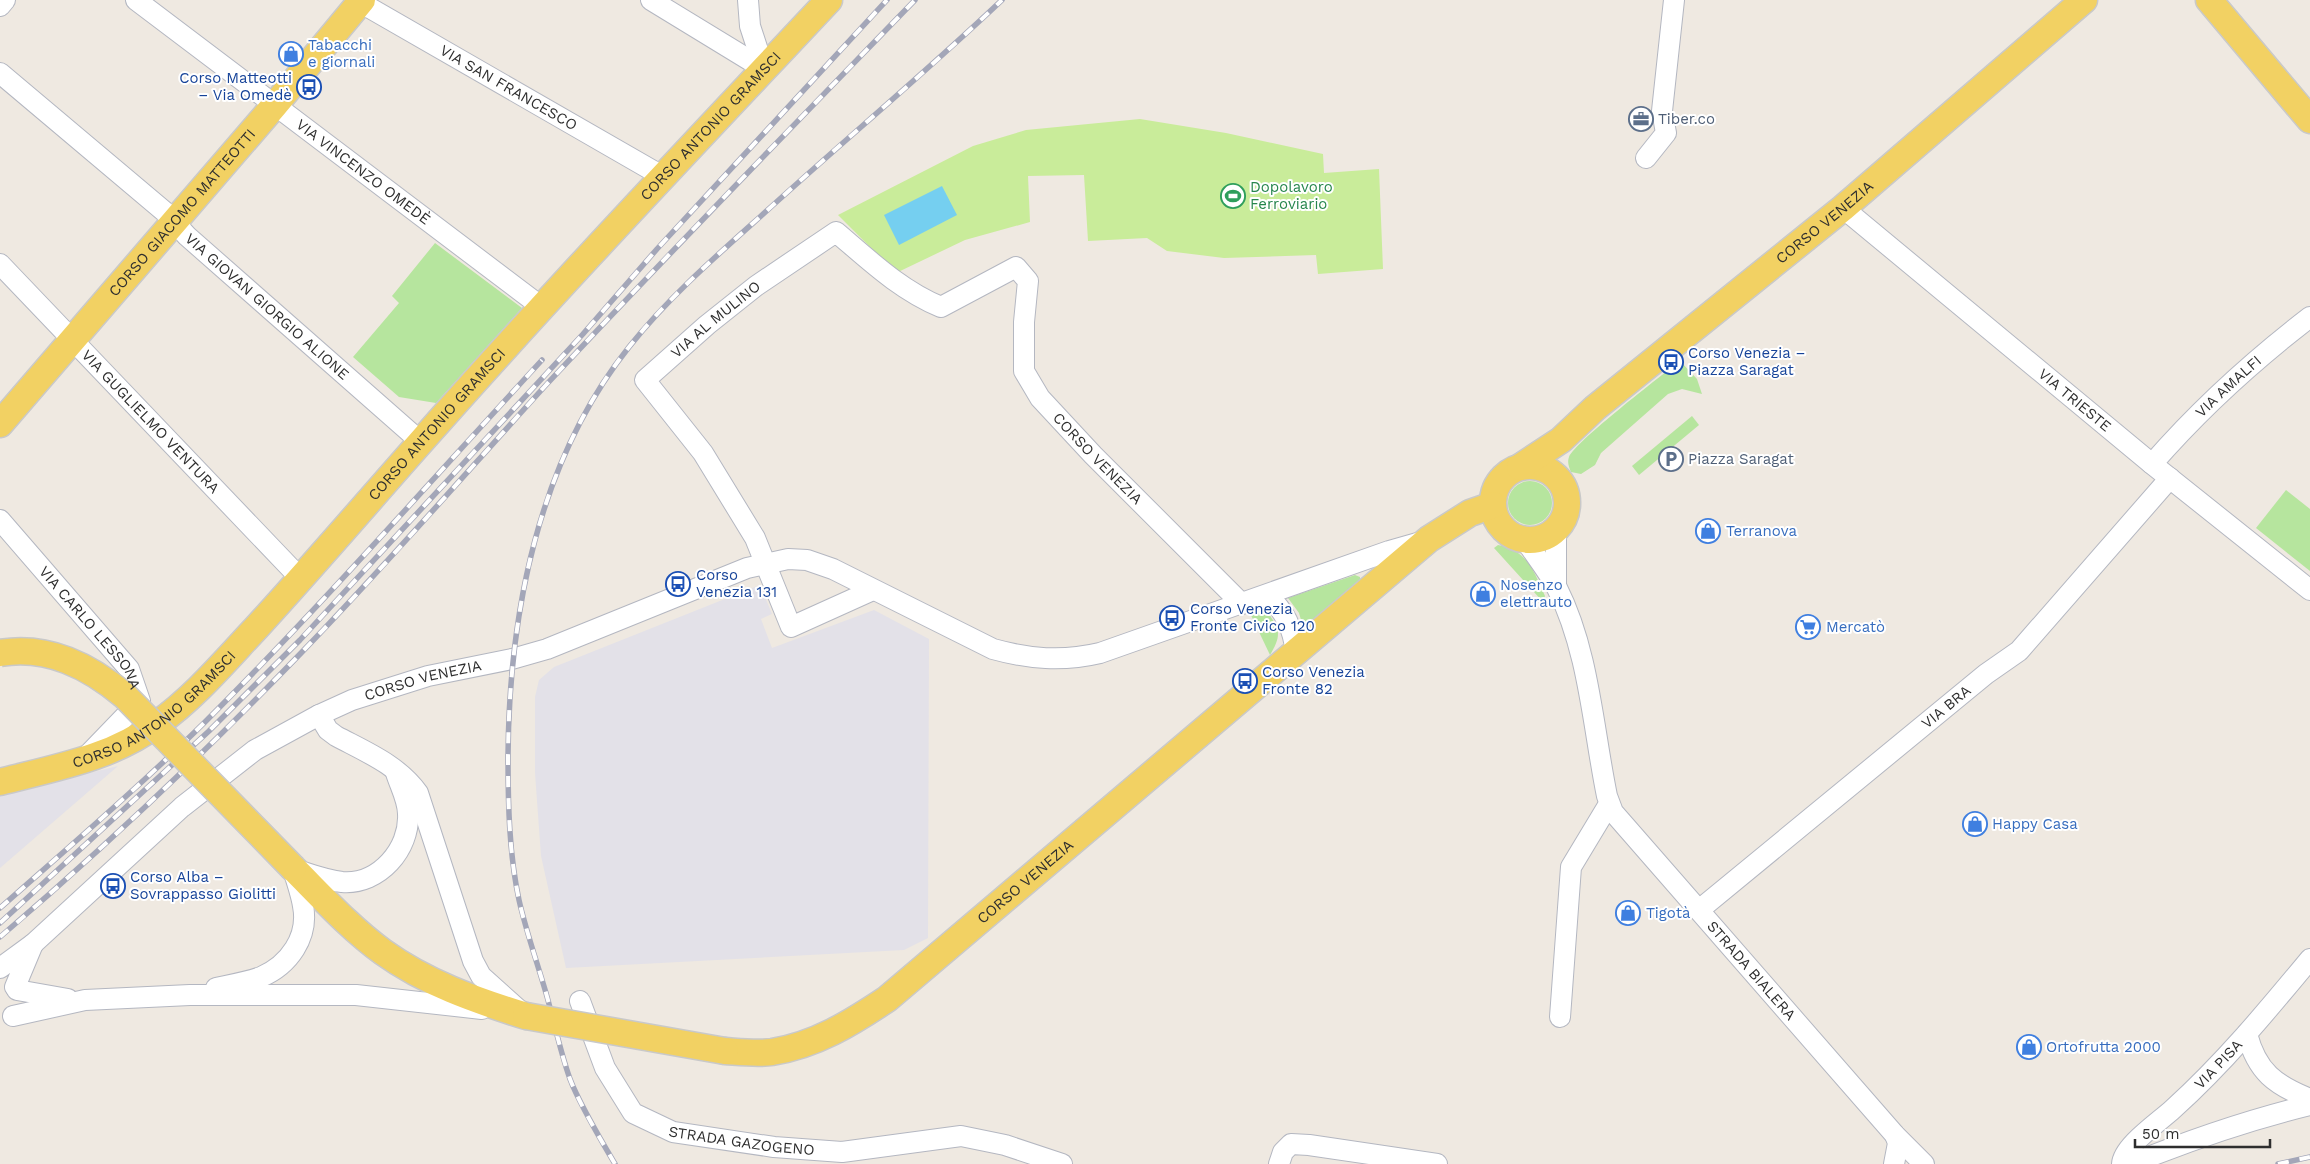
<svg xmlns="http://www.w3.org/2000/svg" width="2310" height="1164" font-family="'Work Sans',sans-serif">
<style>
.industrial{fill:#e3e1e8}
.green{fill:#b6e59e}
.pitch{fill:#c9ec9a}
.water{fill:#75cff0}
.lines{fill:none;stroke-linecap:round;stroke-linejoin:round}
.minor-casing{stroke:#b4b7c1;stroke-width:22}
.major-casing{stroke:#c9c9c9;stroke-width:29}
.minor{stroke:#fff;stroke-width:20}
.major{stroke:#f2d163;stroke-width:26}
.rail-casing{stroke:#a3a6b8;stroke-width:5.5}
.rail{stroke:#fff;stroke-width:4;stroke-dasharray:11;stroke-linecap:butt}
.major-bridge-casing{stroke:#c9c9c9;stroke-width:29;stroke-linecap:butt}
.major-bridge{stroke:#f2d163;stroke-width:26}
.labels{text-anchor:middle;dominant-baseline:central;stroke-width:4;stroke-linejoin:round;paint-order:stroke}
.shop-label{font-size:15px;fill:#366cbe;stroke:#fff;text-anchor:start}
.transit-label{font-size:15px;fill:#164399;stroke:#fff;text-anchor:start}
.street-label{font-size:15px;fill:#2e2e2e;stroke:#fff}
.service-label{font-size:15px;fill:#4e5e75;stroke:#fff;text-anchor:start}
.leisure-label{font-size:15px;fill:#27864d;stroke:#fff;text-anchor:start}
</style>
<rect width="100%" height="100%" fill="#efe9e1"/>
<g class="industrial">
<path d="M 760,585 L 772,614 L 761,619 L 772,648 L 874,610 L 929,639 L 928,938 L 904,950 L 566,968 L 541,856 L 535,773 L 535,697 L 539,680 L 554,667 Z"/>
<path d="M 118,766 L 0,868 L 0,795 Z"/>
</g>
<g class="green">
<path d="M 435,243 L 522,308 L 436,403 L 399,397 L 353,357 L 399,303 L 392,296 Z"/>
<path d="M 1680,361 L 1697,379 L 1702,394 L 1682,389 L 1668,394 L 1601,453 L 1595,465 L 1581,474 L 1571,472 C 1569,467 1567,462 1569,457 C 1576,441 1661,376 1680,361 Z"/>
<path d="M 1692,416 L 1699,425 L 1639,475 L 1632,466 Z"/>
<circle cx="1530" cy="503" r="22"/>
<path d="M 2286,490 L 2310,509 L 2310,571 L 2256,528 Z"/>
<path d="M 1498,545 C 1527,550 1534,571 1545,596 L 1543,602 L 1494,548 Z"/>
<path d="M 1355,575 L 1360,577 L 1360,582 L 1304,630 L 1299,613 L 1288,598 Z"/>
<path d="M 1250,613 L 1268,613 C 1281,630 1281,636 1270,655 Z"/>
</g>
<path class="pitch" d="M 1140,119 L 1226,133 L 1323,154 L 1324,173 L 1379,169 L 1383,269 L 1318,274 L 1316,255 L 1224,258 L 1167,251 L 1147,238 L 1088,241 L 1084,175 L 1028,176 L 1030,222 L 965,240 L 896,273 L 838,215 L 973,146 L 1026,130 Z"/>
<path class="water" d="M 942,186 L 957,215 L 899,245 L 884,215 Z"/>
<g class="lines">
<defs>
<g id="minor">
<path id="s1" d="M 136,0 L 543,308"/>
<path id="s2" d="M 356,0 L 662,176"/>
<path d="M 651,0 L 764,69"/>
<path d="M 748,0 L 750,26 L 764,69"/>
<path d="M 0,6 L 5,0"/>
<path id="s3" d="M 0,73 L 165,212 L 187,236 L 421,442"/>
<path d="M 1646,158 L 1666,133 L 1662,111 L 1674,0"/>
<path id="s4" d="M 1843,208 L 2152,464 L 2310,590"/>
<path id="s5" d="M 0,264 L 301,579"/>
<path id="s6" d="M 2152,464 C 2199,410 2254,360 2310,317"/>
<path id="s7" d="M 0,520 L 129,669 L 140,701 L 85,758"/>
<path d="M 1556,530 L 1556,586"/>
<path id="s8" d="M 1525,540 C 1535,555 1548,571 1557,588 C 1589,651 1593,728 1607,796 L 1613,812 L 1895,1135 L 1924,1164"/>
<path id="s9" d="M 873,590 L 791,627 L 755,538 L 703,453 L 645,380 L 707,325 L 756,286 L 836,232 C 869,260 900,290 941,307 L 1016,267 L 1028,281 L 1024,322 L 1024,371 L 1040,398 L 1093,455 L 1242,604"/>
<path d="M 1267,595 C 1285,611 1293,628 1296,653"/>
<path d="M 319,715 L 328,730 L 336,736 C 366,752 398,765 418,793 L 473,961 L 481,976 L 520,1011"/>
<path d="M 297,870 C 312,875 326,880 342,882 C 379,885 410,849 408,814 C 408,800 400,786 396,773"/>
<path id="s10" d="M 1699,910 L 1986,674 L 2019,651 L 2170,478"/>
<path id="s11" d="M 33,944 L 182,807 L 255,750 L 319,715 L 352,700 L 428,676 L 512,659 L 547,649 L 747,568 L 788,559 L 807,560 L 833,569 L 993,649 C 1029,659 1062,662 1100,653 L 1389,551 L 1424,541"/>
<path d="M 0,968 L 33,944 L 15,987"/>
<path d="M 216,988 C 230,985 247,982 261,977 C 289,965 309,937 303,906 C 301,893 296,881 293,868"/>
<path d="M 17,990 L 68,999"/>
<path id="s12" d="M 580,1001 L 605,1068 L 633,1113 L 673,1132 L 774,1147 L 842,1152 L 961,1136 L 1005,1145 L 1062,1164"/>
<path d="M 13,1016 L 85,1000 L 190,995 L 356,995 L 482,1009"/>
<path d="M 1560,1017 L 1571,867 L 1609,804"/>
<path d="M 2247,1034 C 2257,1072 2275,1085 2310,1099"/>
<path d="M 1279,1164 L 1283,1152 L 1291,1144 L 1309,1145 L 1437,1164"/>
<path d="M 1894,1164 L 1898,1143 L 1895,1135"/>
<path id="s13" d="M 2122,1164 C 2123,1146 2159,1122 2173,1109 C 2223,1064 2267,1011 2310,959"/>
<path d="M 2131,1164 C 2190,1140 2248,1120 2310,1105"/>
</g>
<g id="major">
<path d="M 2209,0 L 2310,120"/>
<path id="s14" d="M 0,424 L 274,106 L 362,0"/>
<circle cx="1530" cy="503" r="37"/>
<path id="s15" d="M 1520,467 L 1561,440 L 1595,408 L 1843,208 L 2084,0"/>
<path id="s16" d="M 0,782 C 54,768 112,758 157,724 C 195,697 225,661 257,627 C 312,567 365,505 419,444 C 552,293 691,147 829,0"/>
<path d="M 293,868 C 322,897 350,928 383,952 C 426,983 475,1000 526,1016"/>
<path id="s17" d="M 725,1051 C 740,1052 757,1054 772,1052 C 816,1045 851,1023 887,999 L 1429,539 L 1470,513 L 1493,505"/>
</g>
</defs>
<use href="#minor" class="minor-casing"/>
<use href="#major" class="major-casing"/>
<use href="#minor" class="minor"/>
<use href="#major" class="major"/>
<defs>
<g id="rail">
<path d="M 0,908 C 69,847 139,787 204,723 C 321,606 430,482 542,360"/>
<path d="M 0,923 L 209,731 L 300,640 L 583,334 L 657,249 L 887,0"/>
<path d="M 0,937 C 105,847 206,752 302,652 C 386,565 465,474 546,385 C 667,255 791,128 915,0"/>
<path d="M 615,1164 C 602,1142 579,1103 570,1079 C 560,1051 554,1021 546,993 C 537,962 526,931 519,900 C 509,853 508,804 508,756 C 509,614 538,461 629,347 C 667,299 715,257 761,216 C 841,143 924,74 1002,0"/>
<path d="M 2278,1164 L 2310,1157"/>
</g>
</defs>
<use href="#rail" class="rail-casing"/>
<use href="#rail" class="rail"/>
<defs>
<g id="major-bridge">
<path d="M 0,653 C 48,645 89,666 125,696 L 293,868"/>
<path d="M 526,1016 L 725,1051"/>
</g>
</defs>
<use href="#major-bridge" class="major-bridge-casing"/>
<use href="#major-bridge" class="major-bridge"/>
</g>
<defs>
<symbol id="shop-ring" viewBox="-11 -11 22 22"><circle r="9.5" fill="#fff" stroke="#3f7fe0" stroke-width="1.5"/><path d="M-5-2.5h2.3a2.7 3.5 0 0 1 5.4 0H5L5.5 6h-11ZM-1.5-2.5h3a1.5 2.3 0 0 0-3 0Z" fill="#3f7fe0"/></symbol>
<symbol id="bus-ring" viewBox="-11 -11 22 22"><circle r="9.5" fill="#fff" stroke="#1a4fb4" stroke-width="1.5"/><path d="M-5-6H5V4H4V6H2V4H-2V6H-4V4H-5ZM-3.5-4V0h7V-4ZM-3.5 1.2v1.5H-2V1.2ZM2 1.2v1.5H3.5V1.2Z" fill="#1a4fb4"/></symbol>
<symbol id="office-ring" viewBox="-11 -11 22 22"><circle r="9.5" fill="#fff" stroke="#5c6f8a" stroke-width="1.5"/><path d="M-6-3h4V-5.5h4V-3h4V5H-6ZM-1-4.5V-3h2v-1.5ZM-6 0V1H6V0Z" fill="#5c6f8a"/></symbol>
<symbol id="stadium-ring" viewBox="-11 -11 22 22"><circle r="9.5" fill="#fff" stroke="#2e9e5b" stroke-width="1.5"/><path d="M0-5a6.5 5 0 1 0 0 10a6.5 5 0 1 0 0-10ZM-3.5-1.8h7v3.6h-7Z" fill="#2e9e5b"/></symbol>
<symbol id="parking-ring" viewBox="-11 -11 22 22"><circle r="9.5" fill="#fff" stroke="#5c6f8a" stroke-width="1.5"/><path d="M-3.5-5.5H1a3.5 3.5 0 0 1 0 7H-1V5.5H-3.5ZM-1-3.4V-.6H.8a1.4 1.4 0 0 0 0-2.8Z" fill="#5c6f8a"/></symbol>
<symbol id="supermarket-ring" viewBox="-11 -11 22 22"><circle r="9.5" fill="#fff" stroke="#3f7fe0" stroke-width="1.5"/><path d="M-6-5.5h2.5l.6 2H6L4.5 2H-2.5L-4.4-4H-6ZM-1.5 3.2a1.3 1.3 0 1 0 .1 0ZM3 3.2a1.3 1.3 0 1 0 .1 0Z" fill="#3f7fe0"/></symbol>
</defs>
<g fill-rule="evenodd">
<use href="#shop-ring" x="277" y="40" width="28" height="28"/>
<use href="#bus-ring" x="295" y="73" width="28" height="28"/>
<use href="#office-ring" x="1627" y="105" width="28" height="28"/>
<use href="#stadium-ring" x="1219" y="182" width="28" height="28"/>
<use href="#bus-ring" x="1657" y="348" width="28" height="28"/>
<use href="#parking-ring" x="1657" y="445" width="28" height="28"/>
<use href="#shop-ring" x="1694" y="517" width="28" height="28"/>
<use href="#bus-ring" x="664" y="570" width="28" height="28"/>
<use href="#shop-ring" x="1469" y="580" width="28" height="28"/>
<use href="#bus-ring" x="1158" y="604" width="28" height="28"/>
<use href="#supermarket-ring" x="1794" y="613" width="28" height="28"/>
<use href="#bus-ring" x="1231" y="667" width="28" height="28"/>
<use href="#shop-ring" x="1961" y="810" width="28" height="28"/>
<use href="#bus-ring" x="99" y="872" width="28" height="28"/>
<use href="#shop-ring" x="1614" y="899" width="28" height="28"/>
<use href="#shop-ring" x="2015" y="1033" width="28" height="28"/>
</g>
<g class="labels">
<g class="shop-label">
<text x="308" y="45">Tabacchi<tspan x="308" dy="17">e giornali</tspan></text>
<text x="1726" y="531">Terranova</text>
<text x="1500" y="585">Nosenzo<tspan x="1500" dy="17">elettrauto</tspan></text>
<text x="1826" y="627">Mercatò</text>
<text x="1992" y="824">Happy Casa</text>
<text x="1646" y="913">Tigotà</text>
<text x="2046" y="1047">Ortofrutta 2000</text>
</g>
<g class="transit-label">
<text x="292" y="78" text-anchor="end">Corso Matteotti<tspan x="292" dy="17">– Via Omedè</tspan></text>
<text x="1688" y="353">Corso Venezia –<tspan x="1688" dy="17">Piazza Saragat</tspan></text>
<text x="696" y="575">Corso<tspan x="696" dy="17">Venezia 131</tspan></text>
<text x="1190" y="609">Corso Venezia<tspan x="1190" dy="17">Fronte Civico 120</tspan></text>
<text x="1262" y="672">Corso Venezia<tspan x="1262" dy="17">Fronte 82</tspan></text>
<text x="130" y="877">Corso Alba –<tspan x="130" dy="17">Sovrappasso Giolitti</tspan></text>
</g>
<g class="street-label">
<text stroke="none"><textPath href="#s2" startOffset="176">VIA SAN FRANCESCO</textPath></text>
<text stroke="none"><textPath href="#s16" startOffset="984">CORSO ANTONIO GRAMSCI</textPath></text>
<text stroke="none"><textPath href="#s1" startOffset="285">VIA VINCENZO OMEDÈ</textPath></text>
<text stroke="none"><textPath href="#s14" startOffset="279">CORSO GIACOMO MATTEOTTI</textPath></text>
<text stroke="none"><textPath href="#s15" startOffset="391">CORSO VENEZIA</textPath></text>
<text stroke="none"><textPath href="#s3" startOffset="355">VIA GIOVAN GIORGIO ALIONE</textPath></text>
<text stroke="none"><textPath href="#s9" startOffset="472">VIA AL MULINO</textPath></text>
<text stroke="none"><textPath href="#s6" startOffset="109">VIA AMALFI</textPath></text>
<text stroke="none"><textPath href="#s4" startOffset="301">VIA TRIESTE</textPath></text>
<text stroke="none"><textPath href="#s5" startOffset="218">VIA GUGLIELMO VENTURA</textPath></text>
<text stroke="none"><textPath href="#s16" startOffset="579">CORSO ANTONIO GRAMSCI</textPath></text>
<text stroke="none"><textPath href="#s9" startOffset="1059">CORSO VENEZIA</textPath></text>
<text stroke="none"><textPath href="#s7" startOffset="141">VIA CARLO LESSONA</textPath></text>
<text stroke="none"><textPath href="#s11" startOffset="478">CORSO VENEZIA</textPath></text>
<text stroke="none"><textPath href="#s16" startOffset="174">CORSO ANTONIO GRAMSCI</textPath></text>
<text stroke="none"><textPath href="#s10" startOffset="320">VIA BRA</textPath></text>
<text stroke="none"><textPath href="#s17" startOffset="356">CORSO VENEZIA</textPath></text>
<text stroke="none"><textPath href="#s8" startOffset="500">STRADA BIALERA</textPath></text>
<text stroke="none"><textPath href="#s13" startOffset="140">VIA PISA</textPath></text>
<text stroke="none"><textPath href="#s12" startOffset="238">STRADA GAZOGENO</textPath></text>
</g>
<g class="service-label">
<text x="1658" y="119">Tiber.co</text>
<text x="1688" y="459">Piazza Saragat</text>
</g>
<g class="leisure-label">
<text x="1250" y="187">Dopolavoro<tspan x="1250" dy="17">Ferroviario</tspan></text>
</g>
</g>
<path d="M2135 1139v8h135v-8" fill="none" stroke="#2e2e2e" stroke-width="2.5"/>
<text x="2142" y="1139" font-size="15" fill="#2e2e2e" stroke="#ffffff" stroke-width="4" paint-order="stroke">50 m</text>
</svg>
